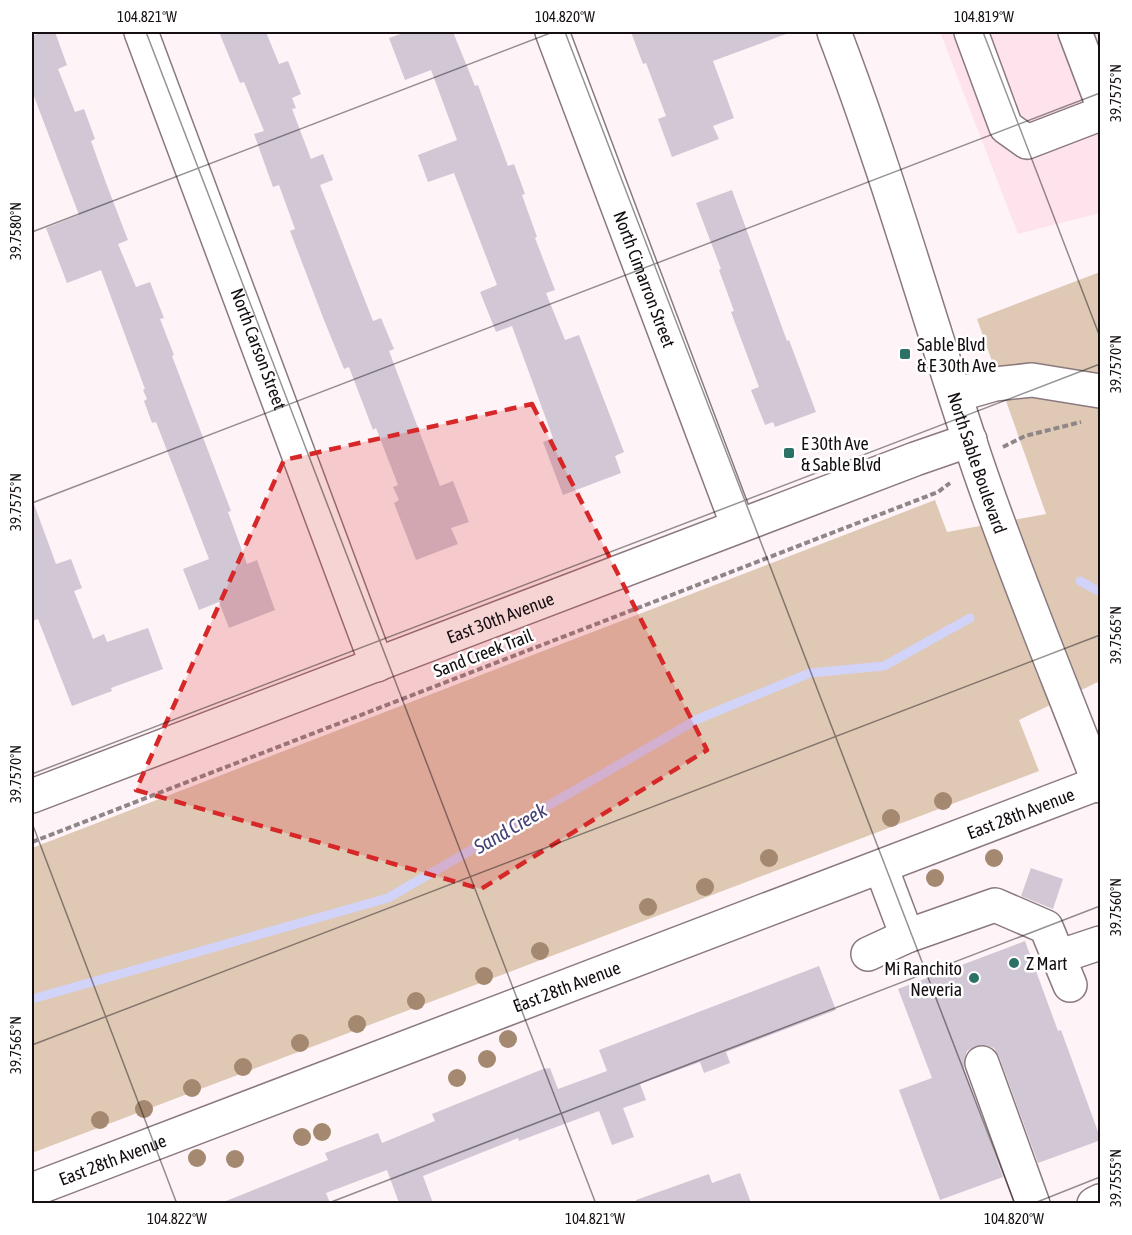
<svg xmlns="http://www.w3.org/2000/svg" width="1132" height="1235" font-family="'Asap Condensed',sans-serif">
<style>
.built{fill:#fee2ec}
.green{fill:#dfc9b5}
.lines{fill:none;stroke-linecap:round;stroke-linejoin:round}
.stream{stroke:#d2d3f9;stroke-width:9}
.building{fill:#d2c7d5}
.minor-casing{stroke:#8a797f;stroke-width:36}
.path{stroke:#8f8689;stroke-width:4;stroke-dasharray:6 3;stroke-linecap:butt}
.minor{stroke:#fff;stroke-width:33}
.tree{fill:#a4886f}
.marked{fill:#d62828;fill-opacity:0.2;stroke:#d62828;stroke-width:4.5;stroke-dasharray:12 8;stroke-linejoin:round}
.ticks{fill:none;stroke:#150f11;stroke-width:1.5;stroke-opacity:0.45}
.poi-dot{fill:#2c7165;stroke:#fff;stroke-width:2}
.labels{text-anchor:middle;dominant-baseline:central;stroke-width:5;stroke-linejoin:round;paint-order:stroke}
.street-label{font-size:18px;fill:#150f11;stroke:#fff}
.poi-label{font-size:18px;fill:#150f11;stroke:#fff;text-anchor:start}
.water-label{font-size:20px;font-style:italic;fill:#444173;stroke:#fff}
.neatline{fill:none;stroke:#150f11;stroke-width:2}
.ticks-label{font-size:15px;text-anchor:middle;fill:#150f11}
</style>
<rect width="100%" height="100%" fill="#fef3f7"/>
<path class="built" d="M 940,32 L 1100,32 L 1100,213 L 1018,234 Z"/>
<path class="green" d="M 1100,272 L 1100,681 L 1019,720 L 1039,771 L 32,1153 L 32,848 L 935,500 L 947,532 L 1046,514 L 977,319 Z"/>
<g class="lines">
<g class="stream">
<path d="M 1080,581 L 1100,592"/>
<path d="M 32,999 L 388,898 L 698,719 L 810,673 L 884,666 L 970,618"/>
</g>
</g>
<g class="building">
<path d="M 43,32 L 55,32 L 67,65 L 58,69 L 75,112 L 84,109 L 95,139 L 91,141 L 106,183 L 128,240 L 118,244 L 136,287 L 150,282 L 164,318 L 160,319 L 174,355 L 172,356 L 231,511 L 228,512 L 247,564 L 257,560 L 275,610 L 229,628 L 219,602 L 199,610 L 183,569 L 209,559 L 156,422 L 152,423 L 144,401 L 147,399 L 143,390 L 145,389 L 101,270 L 67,283 L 46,228 L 79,215 L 32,91 L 32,36 Z"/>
<path d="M 219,32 L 266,32 L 279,64 L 288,61 L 301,94 L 292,98 L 296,108 L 292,109 L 311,159 L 323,154 L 333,180 L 320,185 L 346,252 L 373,321 L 381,318 L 394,349 L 389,351 L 440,486 L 453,481 L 469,522 L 451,528 L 458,544 L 416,560 L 394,503 L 399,500 L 393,487 L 398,485 L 376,428 L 373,430 L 349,367 L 344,369 L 324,320 L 290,231 L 295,229 L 279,185 L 273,187 L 254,134 L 264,131 L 244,82 L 240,83 Z"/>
<path d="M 406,32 L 453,32 L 475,86 L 478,85 L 508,166 L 514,164 L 525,194 L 522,195 L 537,237 L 535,238 L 555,290 L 546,293 L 565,340 L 579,335 L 624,452 L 615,456 L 621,473 L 563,495 L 543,442 L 553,438 L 512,326 L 496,332 L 480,292 L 497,285 L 454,173 L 428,182 L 418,155 L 457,140 L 431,70 L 405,80 L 389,38 Z"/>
<path d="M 631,32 L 785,32 L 786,34 L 713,61 L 734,118 L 713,126 L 719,139 L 672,157 L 658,119 L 666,116 L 646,63 L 643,64 Z"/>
<path d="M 732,190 L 787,341 L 789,340 L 816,412 L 775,427 L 773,422 L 765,425 L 751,390 L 759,387 L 731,312 L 734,311 L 719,270 L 721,269 L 696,203 Z"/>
<path d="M 34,504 L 56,564 L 71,559 L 82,588 L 74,591 L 93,639 L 104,634 L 107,642 L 148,628 L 163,669 L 111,688 L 112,691 L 72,706 L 38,619 L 32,621 L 32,505 Z"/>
<path d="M 1031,868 L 1063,879 L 1053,909 L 1021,896 Z"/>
<path d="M 1025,941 L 1058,1031 L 1061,1030 L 1101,1140 L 1038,1163 L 999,1056 L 994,1048 L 986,1045 L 975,1046 L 967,1051 L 964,1059 L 964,1069 L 1003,1177 L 940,1200 L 899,1090 L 932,1078 L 898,989 Z"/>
<path d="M 819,966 L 836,1010 L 726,1052 L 730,1063 L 704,1073 L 700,1062 L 640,1084 L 646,1100 L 623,1108 L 634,1137 L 612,1145 L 599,1111 L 519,1141 L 518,1138 L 423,1176 L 433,1203 L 399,1203 L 387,1170 L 326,1193 L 330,1203 L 221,1203 L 328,1160 L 325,1153 L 378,1133 L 382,1143 L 435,1121 L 432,1114 L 543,1069 L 550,1068 L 558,1089 L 607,1071 L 599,1050 Z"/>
<path d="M 740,1173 L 751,1203 L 636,1203 L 636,1200 L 709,1174 L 712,1183 Z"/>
</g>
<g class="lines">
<defs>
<g id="minor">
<path id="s1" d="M 141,32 L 377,665"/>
<path id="s2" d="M 552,32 L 738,526"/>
<path id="s3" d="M 834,32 C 888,173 929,320 977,463 C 1014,572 1059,679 1100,786"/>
<path d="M 971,32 L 1006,127 L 1027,142 L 1100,114"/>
<path d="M 1075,32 L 1100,98"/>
<path d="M 956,395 L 995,384 L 1032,380 L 1100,391"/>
<path id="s4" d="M 32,796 L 915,459 L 970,440"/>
<path d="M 881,867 L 907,936"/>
<path d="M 868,954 L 907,936 L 995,905 L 1046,927 L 1070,985"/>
<path d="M 1058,957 L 1100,943"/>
<path d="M 982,1063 L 1033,1204"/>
<path id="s5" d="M 32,1190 L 1099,783"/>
<path d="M 1094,1204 L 1100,1201"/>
</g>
</defs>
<use href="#minor" class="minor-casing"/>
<g class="path">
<path d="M 1003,447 L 1025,436 L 1081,422"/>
<path d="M 32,842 L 938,492 L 950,483"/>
</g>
<use href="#minor" class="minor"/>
</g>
<g class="tree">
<circle cx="943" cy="801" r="9"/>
<circle cx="891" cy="818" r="9"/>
<circle cx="769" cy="858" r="9"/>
<circle cx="994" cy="858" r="9"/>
<circle cx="935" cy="878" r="9"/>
<circle cx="705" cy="887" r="9"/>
<circle cx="648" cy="907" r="9"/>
<circle cx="540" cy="951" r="9"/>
<circle cx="484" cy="976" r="9"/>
<circle cx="416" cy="1001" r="9"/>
<circle cx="357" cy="1024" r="9"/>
<circle cx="508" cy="1039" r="9"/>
<circle cx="300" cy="1043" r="9"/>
<circle cx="487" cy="1059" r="9"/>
<circle cx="243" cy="1067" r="9"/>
<circle cx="457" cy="1078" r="9"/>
<circle cx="192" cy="1088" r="9"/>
<circle cx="144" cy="1109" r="9"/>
<circle cx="100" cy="1120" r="9"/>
<circle cx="322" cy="1132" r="9"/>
<circle cx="302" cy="1137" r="9"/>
<circle cx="197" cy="1158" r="9"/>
<circle cx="235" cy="1159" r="9"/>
</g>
<path class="marked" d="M 532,404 L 707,750 L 481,889 L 136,790 L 284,460 Z"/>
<path class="ticks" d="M 146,32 L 596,1204M 565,32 L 1015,1204M 983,32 L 1100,337M 32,232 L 553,32M 32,503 L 1100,93M 32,774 L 1100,364M 32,823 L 177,1204M 32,1045 L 1100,635M 326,1204 L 1100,906M 1032,1204 L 1100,1177"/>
<g class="poi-dot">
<rect x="899" y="348" width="12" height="12" rx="3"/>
<rect x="783" y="447" width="12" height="12" rx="3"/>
<circle cx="1014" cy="963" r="6"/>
<circle cx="974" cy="978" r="6"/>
</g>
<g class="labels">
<g class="street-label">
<text stroke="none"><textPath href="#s2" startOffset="264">North Cimarron Street</textPath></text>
<text stroke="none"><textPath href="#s1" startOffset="338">North Carson Street</textPath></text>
<text stroke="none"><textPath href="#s3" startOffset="454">North Sable Boulevard</textPath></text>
<text stroke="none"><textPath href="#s4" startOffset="501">East 30th Avenue</textPath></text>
<text transform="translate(483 653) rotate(-21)">Sand Creek Trail</text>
<text stroke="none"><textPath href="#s5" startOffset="1058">East 28th Avenue</textPath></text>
<text stroke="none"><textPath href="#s5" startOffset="572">East 28th Avenue</textPath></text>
<text stroke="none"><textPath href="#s5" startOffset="86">East 28th Avenue</textPath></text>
</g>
<g class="poi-label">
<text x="917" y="344">Sable Blvd<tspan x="917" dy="21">&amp; E 30th Ave</tspan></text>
<text x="801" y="443">E 30th Ave<tspan x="801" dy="21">&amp; Sable Blvd</tspan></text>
<text x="1026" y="963">Z Mart</text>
<text x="962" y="968" text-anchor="end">Mi Ranchito<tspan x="962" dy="21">Neveria</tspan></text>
</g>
<g class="water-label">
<text transform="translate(510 828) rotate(-30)">Sand Creek</text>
</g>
</g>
<rect width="1132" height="1235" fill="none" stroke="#ffffff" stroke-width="66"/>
<rect x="33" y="33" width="1066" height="1169" class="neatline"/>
<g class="ticks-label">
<text x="147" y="22">104.821°W</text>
<text x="565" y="22">104.820°W</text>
<text x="984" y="22">104.819°W</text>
<text transform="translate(1116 93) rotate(-90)" y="5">39.7575°N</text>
<text transform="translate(16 231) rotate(-90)" y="5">39.7580°N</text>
<text transform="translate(1116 364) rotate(-90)" y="5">39.7570°N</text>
<text transform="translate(16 502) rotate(-90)" y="5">39.7575°N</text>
<text transform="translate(1116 635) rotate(-90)" y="5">39.7565°N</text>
<text transform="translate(16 774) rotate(-90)" y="5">39.7570°N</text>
<text transform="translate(1116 907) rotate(-90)" y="5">39.7560°N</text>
<text transform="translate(16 1045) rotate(-90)" y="5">39.7565°N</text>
<text transform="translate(1116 1178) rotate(-90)" y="5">39.7555°N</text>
<text x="177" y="1224">104.822°W</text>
<text x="595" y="1224">104.821°W</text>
<text x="1014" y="1224">104.820°W</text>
</g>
</svg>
